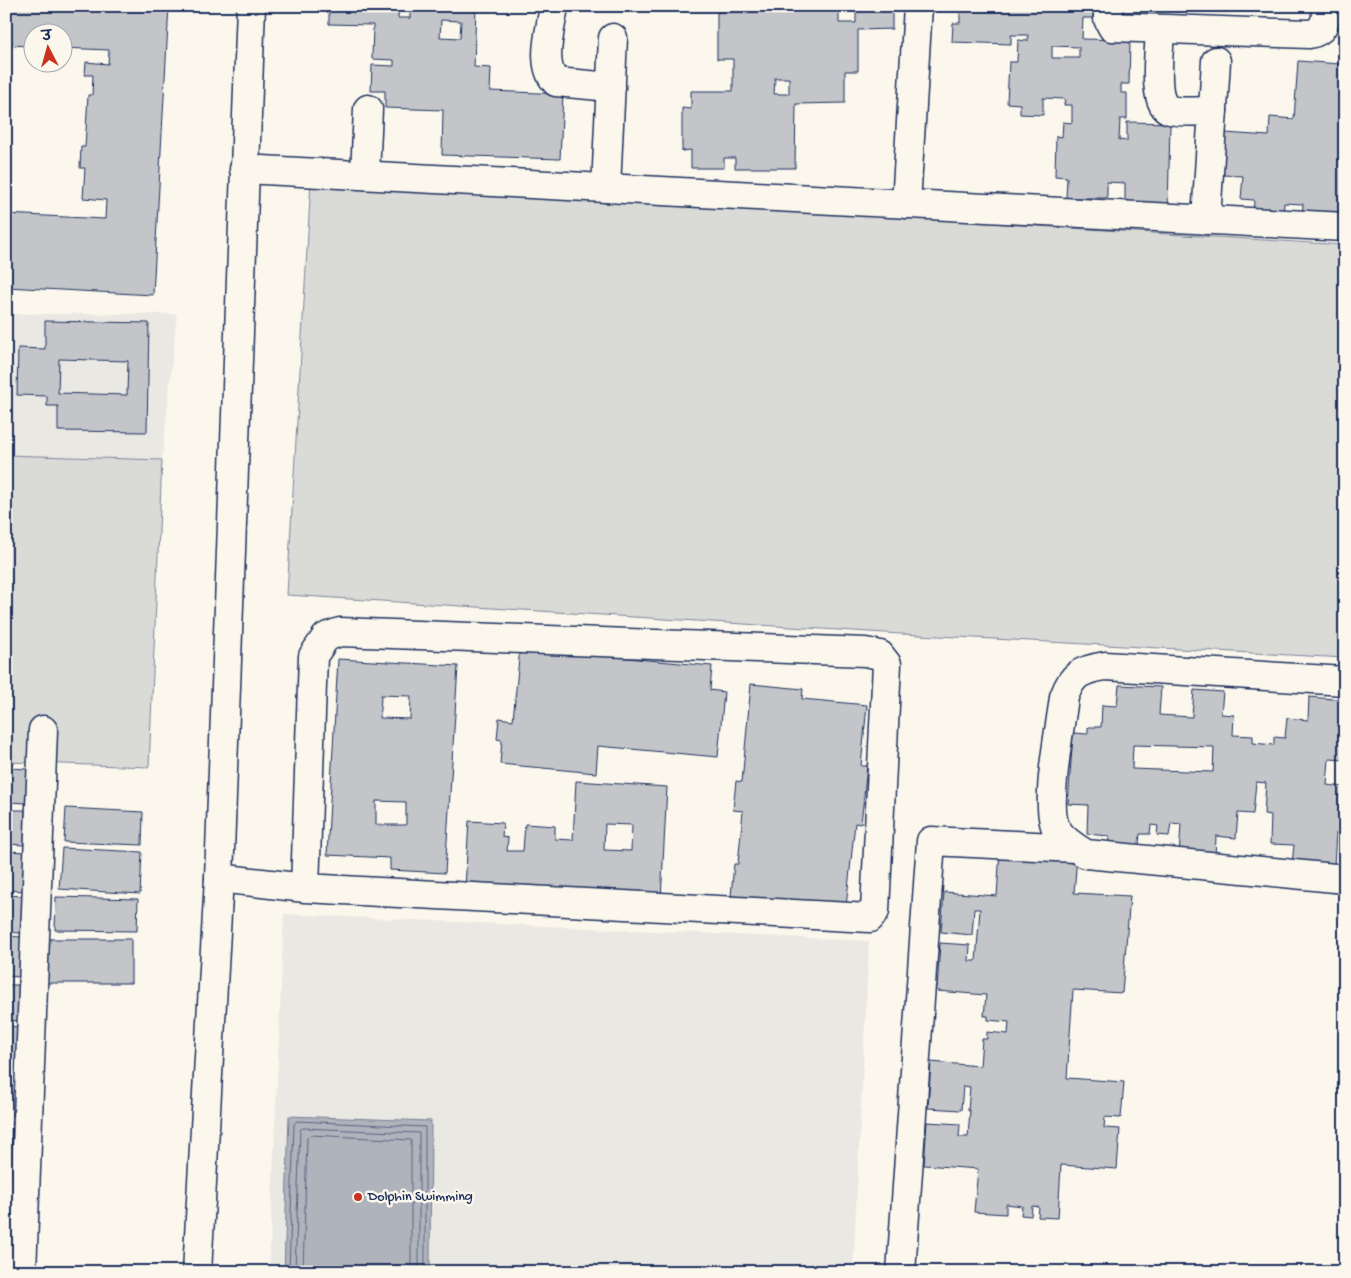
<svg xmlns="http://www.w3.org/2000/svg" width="1351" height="1278" font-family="'Gochi Hand','Playpen Sans Deva',sans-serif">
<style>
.built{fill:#eae8e2}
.green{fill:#dadad7;stroke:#7a849a}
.water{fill:#afb3bb;stroke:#747e96}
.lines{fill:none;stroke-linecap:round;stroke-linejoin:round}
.shore{stroke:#566483;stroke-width:1}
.building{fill:#c3c5c9;stroke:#1b2f5e;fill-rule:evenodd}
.minor-casing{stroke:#1b2f5e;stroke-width:31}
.tertiary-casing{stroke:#1b2f5e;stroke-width:31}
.minor{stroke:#fbf7ec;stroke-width:28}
.tertiary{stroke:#fbf7ec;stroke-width:28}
.poi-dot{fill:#c8321e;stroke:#fbf7ec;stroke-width:2}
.labels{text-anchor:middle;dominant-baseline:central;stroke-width:5;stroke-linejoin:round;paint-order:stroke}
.poi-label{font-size:14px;fill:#1b2f5e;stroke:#fbf7ec;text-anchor:start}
</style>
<rect width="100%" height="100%" fill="#fbf7ec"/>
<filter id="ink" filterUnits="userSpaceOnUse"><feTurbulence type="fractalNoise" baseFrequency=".02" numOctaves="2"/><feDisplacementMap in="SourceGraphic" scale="10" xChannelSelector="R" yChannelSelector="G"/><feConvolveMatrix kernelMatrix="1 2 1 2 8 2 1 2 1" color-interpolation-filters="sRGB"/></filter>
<g filter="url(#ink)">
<g class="built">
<path d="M 6,314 L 177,314 L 162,460 L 6,455 Z"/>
<path d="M 284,914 L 869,941 L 853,1272 L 269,1272 Z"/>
</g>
<g class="green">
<path d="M 311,181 L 1345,245 L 1345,658 L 901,634 L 287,595 Z"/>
<path d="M 6,455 L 162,460 L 149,767 L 6,762 Z"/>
</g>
<path class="water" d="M 289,1116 L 431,1121 L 430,1272 L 284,1272 Z"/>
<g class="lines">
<g class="shore">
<path d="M 289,1272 L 294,1124 L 297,1121 L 425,1127 L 425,1272"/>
<path d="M 295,1272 L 300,1130 L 303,1128 L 419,1133 L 419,1272"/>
<path d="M 303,1272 L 307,1138 L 310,1135 L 411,1140 L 411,1272"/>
</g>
</g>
<g class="building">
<path d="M 6,6 L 169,6 L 153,295 L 6,287 L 6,214 L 105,219 L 106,200 L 83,198 L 85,168 L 80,168 L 81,147 L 85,147 L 88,95 L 92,95 L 93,75 L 85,75 L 86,62 L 108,64 L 109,50 L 62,48 L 62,32 L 32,32 L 32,46 L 6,45 Z"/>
<path d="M 329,6 L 399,6 L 398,18 L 410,18 L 410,6 L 476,6 L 474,67 L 491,68 L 490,91 L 563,94 L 560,159 L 442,155 L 443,110 L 385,108 L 385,91 L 371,91 L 372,65 L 394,66 L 394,60 L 372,59 L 373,25 L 329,24 ZM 441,20 L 461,21 L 460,38 L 440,37 Z"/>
<path d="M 785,6 L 892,6 L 892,29 L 858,30 L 858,71 L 845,71 L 845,103 L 796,104 L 795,168 L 735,168 L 735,158 L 724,158 L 724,168 L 691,168 L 691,150 L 682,151 L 682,108 L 691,109 L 691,91 L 733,91 L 733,59 L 717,59 L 717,12 L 785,12 ZM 839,8 L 856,8 L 856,23 L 839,23 ZM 775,78 L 789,78 L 789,94 L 774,94 Z"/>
<path d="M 960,6 L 1093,6 L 1093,18 L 1083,18 L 1082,39 L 1130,40 L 1129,84 L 1121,84 L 1121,93 L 1127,93 L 1127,119 L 1120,119 L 1119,140 L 1127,141 L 1127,122 L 1170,123 L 1168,211 L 1125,209 L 1125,183 L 1107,182 L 1107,198 L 1066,198 L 1067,177 L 1055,176 L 1056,136 L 1062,137 L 1063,122 L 1072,123 L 1072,105 L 1064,105 L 1065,99 L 1043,98 L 1043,115 L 1020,114 L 1020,104 L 1007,103 L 1009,62 L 1017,62 L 1018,40 L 1028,41 L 1028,35 L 1011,35 L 1011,44 L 952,42 L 953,23 L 960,23 ZM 1052,46 L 1079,47 L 1079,58 L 1052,58 Z"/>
<path d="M 1343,6 L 1345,6 L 1345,222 L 1302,219 L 1303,204 L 1284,203 L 1283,217 L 1253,216 L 1254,200 L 1241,199 L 1243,176 L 1222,175 L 1225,133 L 1269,136 L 1270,117 L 1294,119 L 1298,61 L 1340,64 L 1342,31 L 1329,30 L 1331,7 Z"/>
<path d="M 45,321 L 149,323 L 147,432 L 58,431 L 58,406 L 47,406 L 47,396 L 17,395 L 18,348 L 45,349 ZM 59,359 L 128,361 L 127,395 L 58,393 Z"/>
<path d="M 520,648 L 712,666 L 710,690 L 724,692 L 718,757 L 598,746 L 596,773 L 500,764 L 502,740 L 497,739 L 499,718 L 513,720 Z"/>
<path d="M 338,659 L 458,666 L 445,873 L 390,870 L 390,858 L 327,855 ZM 381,695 L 411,696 L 410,719 L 380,718 ZM 376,801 L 406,802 L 406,825 L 376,825 Z"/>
<path d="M 751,684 L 803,689 L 802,699 L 867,705 L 861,766 L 867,766 L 861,824 L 855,823 L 846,907 L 731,896 L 734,864 L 738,864 L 743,811 L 733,810 L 736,781 L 742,782 Z"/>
<path d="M 1119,685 L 1161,687 L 1159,715 L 1192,717 L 1194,690 L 1223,692 L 1221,714 L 1234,715 L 1233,735 L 1253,736 L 1253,743 L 1274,745 L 1274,737 L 1285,738 L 1287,718 L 1308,720 L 1309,697 L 1345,700 L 1345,760 L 1329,759 L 1327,785 L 1345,787 L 1345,834 L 1336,833 L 1334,866 L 1292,864 L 1294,845 L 1270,844 L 1271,815 L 1264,814 L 1266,783 L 1256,782 L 1253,814 L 1238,813 L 1236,838 L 1216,836 L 1215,859 L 1179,857 L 1181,824 L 1171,823 L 1169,836 L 1157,835 L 1158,826 L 1151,825 L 1150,834 L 1140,834 L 1138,854 L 1108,852 L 1109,836 L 1087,834 L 1088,805 L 1068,804 L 1073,733 L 1088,734 L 1088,727 L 1101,727 L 1102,705 L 1117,706 ZM 1133,745 L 1214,747 L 1213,772 L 1132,769 Z"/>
<path d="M 6,768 L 29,769 L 28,803 L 6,802 Z"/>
<path d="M 576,781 L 667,787 L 661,900 L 465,888 L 469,821 L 503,823 L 502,837 L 508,838 L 507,851 L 523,851 L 525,824 L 555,826 L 555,839 L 573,840 ZM 605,824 L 632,825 L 631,851 L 604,850 Z"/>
<path d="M 66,808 L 143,812 L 142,845 L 64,842 Z"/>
<path d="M 6,810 L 25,810 L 24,845 L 6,844 Z"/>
<path d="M 62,848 L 142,852 L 140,894 L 59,889 Z"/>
<path d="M 6,851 L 27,852 L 25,891 L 6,890 Z"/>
<path d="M 1000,851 L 1077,857 L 1074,893 L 1130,896 L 1122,993 L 1073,990 L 1067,1078 L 1124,1082 L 1121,1118 L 1105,1117 L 1104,1128 L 1120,1129 L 1117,1169 L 1061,1165 L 1058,1218 L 1038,1217 L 1039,1207 L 1032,1206 L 1031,1216 L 1021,1215 L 1022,1206 L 1006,1204 L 1006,1214 L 974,1212 L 978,1169 L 924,1165 L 927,1122 L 960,1124 L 959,1137 L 968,1137 L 970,1110 L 968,1111 L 970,1087 L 963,1086 L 961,1110 L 928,1108 L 931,1062 L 980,1066 L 982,1039 L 987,1039 L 987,1032 L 1008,1034 L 1009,1022 L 988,1020 L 988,1016 L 984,1016 L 986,995 L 937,991 L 940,943 L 970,945 L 969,961 L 976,961 L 980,909 L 974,909 L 972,935 L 941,932 L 944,892 L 997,896 Z"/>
<path d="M 6,895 L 23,896 L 20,933 L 6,932 Z"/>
<path d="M 56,897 L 138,899 L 137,931 L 55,930 Z"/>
<path d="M 6,936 L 22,937 L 20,977 L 6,976 Z"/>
<rect x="45" y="939" width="86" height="44"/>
<path d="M 6,985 L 20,985 L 19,1021 L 6,1020 Z"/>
<path d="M 6,1026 L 20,1027 L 18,1069 L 6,1069 Z"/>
<path d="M 6,1128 L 11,1129 L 9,1171 L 6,1171 Z"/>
<rect x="6" y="1192" width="6" height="80"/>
</g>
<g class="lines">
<defs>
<g id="minor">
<path d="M 554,6 C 551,29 539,64 556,82 L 611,87"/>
<path d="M 1108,6 L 1108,19 L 1112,27 L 1309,34 C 1326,31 1325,21 1327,6"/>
<path d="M 1160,29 C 1160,46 1151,105 1170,110 C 1183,113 1199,111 1213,111"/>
<path d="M 244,169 L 1345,227"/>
<path d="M 365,175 L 368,109"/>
<path d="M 606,188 L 613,38"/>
<path d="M 906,204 L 918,6"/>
<path d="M 1206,220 L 1216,61"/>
<path d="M 1345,681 L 1105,666 C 1081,670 1072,674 1064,697 C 1061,725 1043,808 1057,830 C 1064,841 1076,848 1086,854 L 1345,879"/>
<path d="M 219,878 L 305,888 L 870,918 L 875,911 L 887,664 L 880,655 L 865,652 L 340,632 L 326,637 L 313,656 L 305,888"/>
<path d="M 22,1272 L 43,730"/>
<path d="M 901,1272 L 931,841 L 1075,848"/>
</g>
<path id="tertiary" d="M 197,1272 L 219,878 L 251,6"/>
</defs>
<use href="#minor" class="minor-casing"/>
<use href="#tertiary" class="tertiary-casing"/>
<use href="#minor" class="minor"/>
<use href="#tertiary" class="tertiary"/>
</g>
</g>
<circle class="poi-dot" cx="358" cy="1197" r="5"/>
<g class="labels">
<g class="poi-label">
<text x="368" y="1197">Dolphin Swimming</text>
</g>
</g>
<rect width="1351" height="1278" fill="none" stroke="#fbf7ec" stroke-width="25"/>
<rect x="12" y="12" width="1326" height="1253" fill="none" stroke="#1b2f5e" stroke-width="2" filter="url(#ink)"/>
<g transform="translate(48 48) rotate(354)"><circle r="24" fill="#fbf7ec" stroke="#a1a7b3"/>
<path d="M0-4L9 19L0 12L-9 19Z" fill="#c8321e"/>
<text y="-8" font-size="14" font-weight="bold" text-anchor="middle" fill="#1b2f5e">उ</text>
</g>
</svg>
